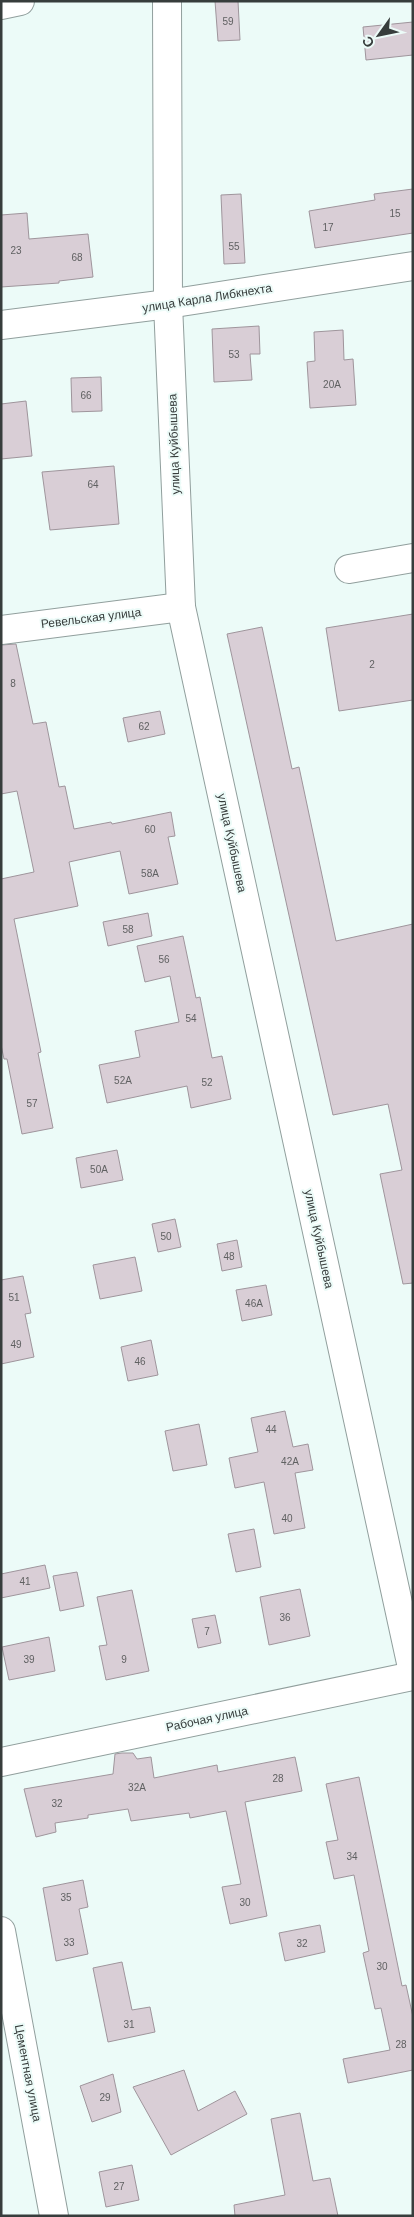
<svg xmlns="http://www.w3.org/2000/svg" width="414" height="2217" font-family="Helvetica,sans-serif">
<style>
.building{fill:#d9ced6;stroke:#9f959c}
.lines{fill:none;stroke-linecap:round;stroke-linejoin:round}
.minor-casing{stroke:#919f9d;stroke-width:30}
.minor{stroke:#fff;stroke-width:28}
.labels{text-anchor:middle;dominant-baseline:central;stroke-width:4;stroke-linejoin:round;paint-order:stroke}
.number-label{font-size:10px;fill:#606162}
.street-label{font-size:12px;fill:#373d3c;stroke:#ecfbf8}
</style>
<rect width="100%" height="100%" fill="#ecfbf8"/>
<g class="building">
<path d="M 215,1 L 238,1 L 240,40 L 218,41 Z"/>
<path d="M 413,22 L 413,55 L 366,60 L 363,27 Z"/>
<path d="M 413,189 L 413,233 L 315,248 L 309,211 L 375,200 L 374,194 Z"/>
<path d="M 241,194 L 245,263 L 224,264 L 221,195 Z"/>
<path d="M 27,213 L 29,239 L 88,234 L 93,277 L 59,281 L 59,283 L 1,287 L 1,215 Z"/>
<path d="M 259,326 L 260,354 L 250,354 L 252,380 L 214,382 L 212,329 Z"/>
<path d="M 343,330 L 344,360 L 353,359 L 356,405 L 310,408 L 307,362 L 315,361 L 314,332 Z"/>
<path d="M 101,377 L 102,411 L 72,412 L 71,378 Z"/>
<path d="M 26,401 L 32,456 L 1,459 L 1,404 Z"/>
<path d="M 114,466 L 119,524 L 50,530 L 42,472 Z"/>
<path d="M 413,614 L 413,700 L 339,711 L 326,628 Z"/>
<path d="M 262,627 L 292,769 L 299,767 L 336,941 L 413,924 L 413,1283 L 403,1284 L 380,1174 L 402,1170 L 388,1104 L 333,1115 L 227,634 Z"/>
<path d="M 16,644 L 33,724 L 46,722 L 59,787 L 65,786 L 74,829 L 111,822 L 112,824 L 171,812 L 175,836 L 168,837 L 178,884 L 129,894 L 120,851 L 69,862 L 78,906 L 14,919 L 41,1052 L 38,1053 L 53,1128 L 22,1134 L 7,1059 L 4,1059 L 1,1045 L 1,879 L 34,872 L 17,791 L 1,794 L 1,645 Z"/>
<path d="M 160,711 L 165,734 L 128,742 L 123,718 Z"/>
<path d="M 148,913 L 152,936 L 108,946 L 103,922 Z"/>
<path d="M 183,936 L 196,998 L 200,997 L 212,1058 L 222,1056 L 231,1099 L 191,1108 L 187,1086 L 107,1103 L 99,1065 L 140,1057 L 135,1031 L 179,1022 L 170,976 L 145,982 L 137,946 Z"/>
<path d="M 117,1150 L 123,1180 L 81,1188 L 76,1158 Z"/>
<path d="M 175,1219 L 181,1247 L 158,1252 L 152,1224 Z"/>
<path d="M 237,1240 L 242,1267 L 222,1271 L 217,1244 Z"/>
<path d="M 135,1257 L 142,1291 L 100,1299 L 93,1265 Z"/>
<path d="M 23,1276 L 31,1313 L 25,1314 L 34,1357 L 1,1364 L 1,1280 Z"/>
<path d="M 266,1285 L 272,1315 L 242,1321 L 236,1290 Z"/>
<path d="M 151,1340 L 158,1375 L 128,1381 L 121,1347 Z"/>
<path d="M 285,1411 L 293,1447 L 308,1444 L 313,1470 L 295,1473 L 305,1528 L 274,1534 L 264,1482 L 235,1488 L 229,1458 L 258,1452 L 251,1418 Z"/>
<path d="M 199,1424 L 207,1465 L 173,1471 L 165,1431 Z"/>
<path d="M 254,1529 L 261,1567 L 236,1572 L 228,1534 Z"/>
<path d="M 45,1565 L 50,1588 L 1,1598 L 1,1574 Z"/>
<path d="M 77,1572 L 84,1606 L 60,1611 L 53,1576 Z"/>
<path d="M 300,1589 L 310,1636 L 269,1645 L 260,1597 Z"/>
<path d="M 132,1590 L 149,1671 L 106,1680 L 99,1646 L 107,1645 L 97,1597 Z"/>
<path d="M 215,1615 L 221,1643 L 198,1648 L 192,1619 Z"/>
<path d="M 49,1637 L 55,1671 L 9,1680 L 2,1647 Z"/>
<path d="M 122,1753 L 133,1753 L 137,1759 L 151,1757 L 154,1778 L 217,1765 L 218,1772 L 295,1757 L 302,1791 L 245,1802 L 267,1916 L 230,1924 L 222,1887 L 241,1884 L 226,1811 L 190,1818 L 189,1813 L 131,1821 L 128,1809 L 88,1815 L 88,1818 L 55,1823 L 56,1832 L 36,1837 L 24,1789 L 113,1774 L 115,1754 Z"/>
<path d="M 359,1777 L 402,1986 L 406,1985 L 413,2017 L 413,2070 L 348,2083 L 343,2059 L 390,2050 L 381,2008 L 375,2009 L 363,1953 L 369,1951 L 354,1875 L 334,1879 L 326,1842 L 338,1840 L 326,1784 Z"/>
<path d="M 83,1880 L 88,1907 L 79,1909 L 88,1954 L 56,1961 L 43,1888 Z"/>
<path d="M 320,1925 L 325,1952 L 285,1961 L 279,1933 Z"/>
<path d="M 122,1962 L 132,2010 L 150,2007 L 155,2032 L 108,2042 L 93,1968 Z"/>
<path d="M 184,2070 L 198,2111 L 235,2091 L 247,2114 L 171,2155 L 133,2087 Z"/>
<path d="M 113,2074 L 121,2112 L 92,2122 L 80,2086 Z"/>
<path d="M 300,2113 L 313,2181 L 330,2178 L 338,2216 L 235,2216 L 234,2205 L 285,2195 L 271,2119 Z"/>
<path d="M 132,2165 L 139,2200 L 106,2207 L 99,2172 Z"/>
</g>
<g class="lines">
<defs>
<g id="minor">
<path d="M 167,1 L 168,304 L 181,607 L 413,1672"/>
<path d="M 1,5 L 20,1"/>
<path d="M 1,325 L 168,304 L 413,266"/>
<path d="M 349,569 L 413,558"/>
<path d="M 1,630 L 181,607"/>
<path d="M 1,1762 L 413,1676"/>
<path d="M 1,1931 L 54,2216"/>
</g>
</defs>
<use href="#minor" class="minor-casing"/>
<use href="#minor" class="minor"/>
</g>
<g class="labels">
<g class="number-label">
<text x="228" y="21">59</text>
<text x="395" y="213">15</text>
<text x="328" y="227">17</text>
<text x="234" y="246">55</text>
<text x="16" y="250">23</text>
<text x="77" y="257">68</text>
<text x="234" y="354">53</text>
<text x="332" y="384">20А</text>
<text x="86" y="395">66</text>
<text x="93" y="484">64</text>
<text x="372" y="664">2</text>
<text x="13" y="683">8</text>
<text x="144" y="726">62</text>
<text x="150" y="829">60</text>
<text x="150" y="873">58А</text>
<text x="128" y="929">58</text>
<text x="164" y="959">56</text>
<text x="191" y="1018">54</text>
<text x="123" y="1080">52А</text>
<text x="207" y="1082">52</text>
<text x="32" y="1103">57</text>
<text x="99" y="1169">50А</text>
<text x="166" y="1236">50</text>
<text x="229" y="1256">48</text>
<text x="14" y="1297">51</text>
<text x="254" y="1303">46А</text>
<text x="16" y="1344">49</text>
<text x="140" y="1361">46</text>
<text x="271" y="1429">44</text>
<text x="290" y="1461">42А</text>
<text x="287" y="1518">40</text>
<text x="25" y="1581">41</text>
<text x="285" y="1617">36</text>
<text x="207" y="1631">7</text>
<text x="29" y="1659">39</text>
<text x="124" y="1659">9</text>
<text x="278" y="1778">28</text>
<text x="137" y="1787">32А</text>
<text x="57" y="1803">32</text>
<text x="352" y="1856">34</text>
<text x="66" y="1897">35</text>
<text x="245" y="1902">30</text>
<text x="69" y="1942">33</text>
<text x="302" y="1943">32</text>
<text x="382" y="1966">30</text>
<text x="129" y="2024">31</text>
<text x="401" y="2044">28</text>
<text x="105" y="2097">29</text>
<text x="119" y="2186">27</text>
</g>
<g class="street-label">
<text transform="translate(207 298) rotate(-9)">улица Карла Либкнехта</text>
<text transform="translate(174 444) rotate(-92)">улица Куйбышева</text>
<text transform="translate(91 618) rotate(-7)">Ревельская улица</text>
<text transform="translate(232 843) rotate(78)">улица Куйбышева</text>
<text transform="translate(319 1239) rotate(78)">улица Куйбышева</text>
<text transform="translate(207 1719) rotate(-12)">Рабочая улица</text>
<text transform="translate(28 2073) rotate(79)">Цементная улица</text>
</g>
</g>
<rect width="414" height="2217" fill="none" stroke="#373d3c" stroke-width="5"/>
<g transform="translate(379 35) rotate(237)" stroke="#ecfbf8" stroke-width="4" paint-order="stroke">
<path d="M0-4L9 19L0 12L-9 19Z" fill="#373d3c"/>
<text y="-8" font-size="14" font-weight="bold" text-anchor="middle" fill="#373d3c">С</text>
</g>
</svg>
